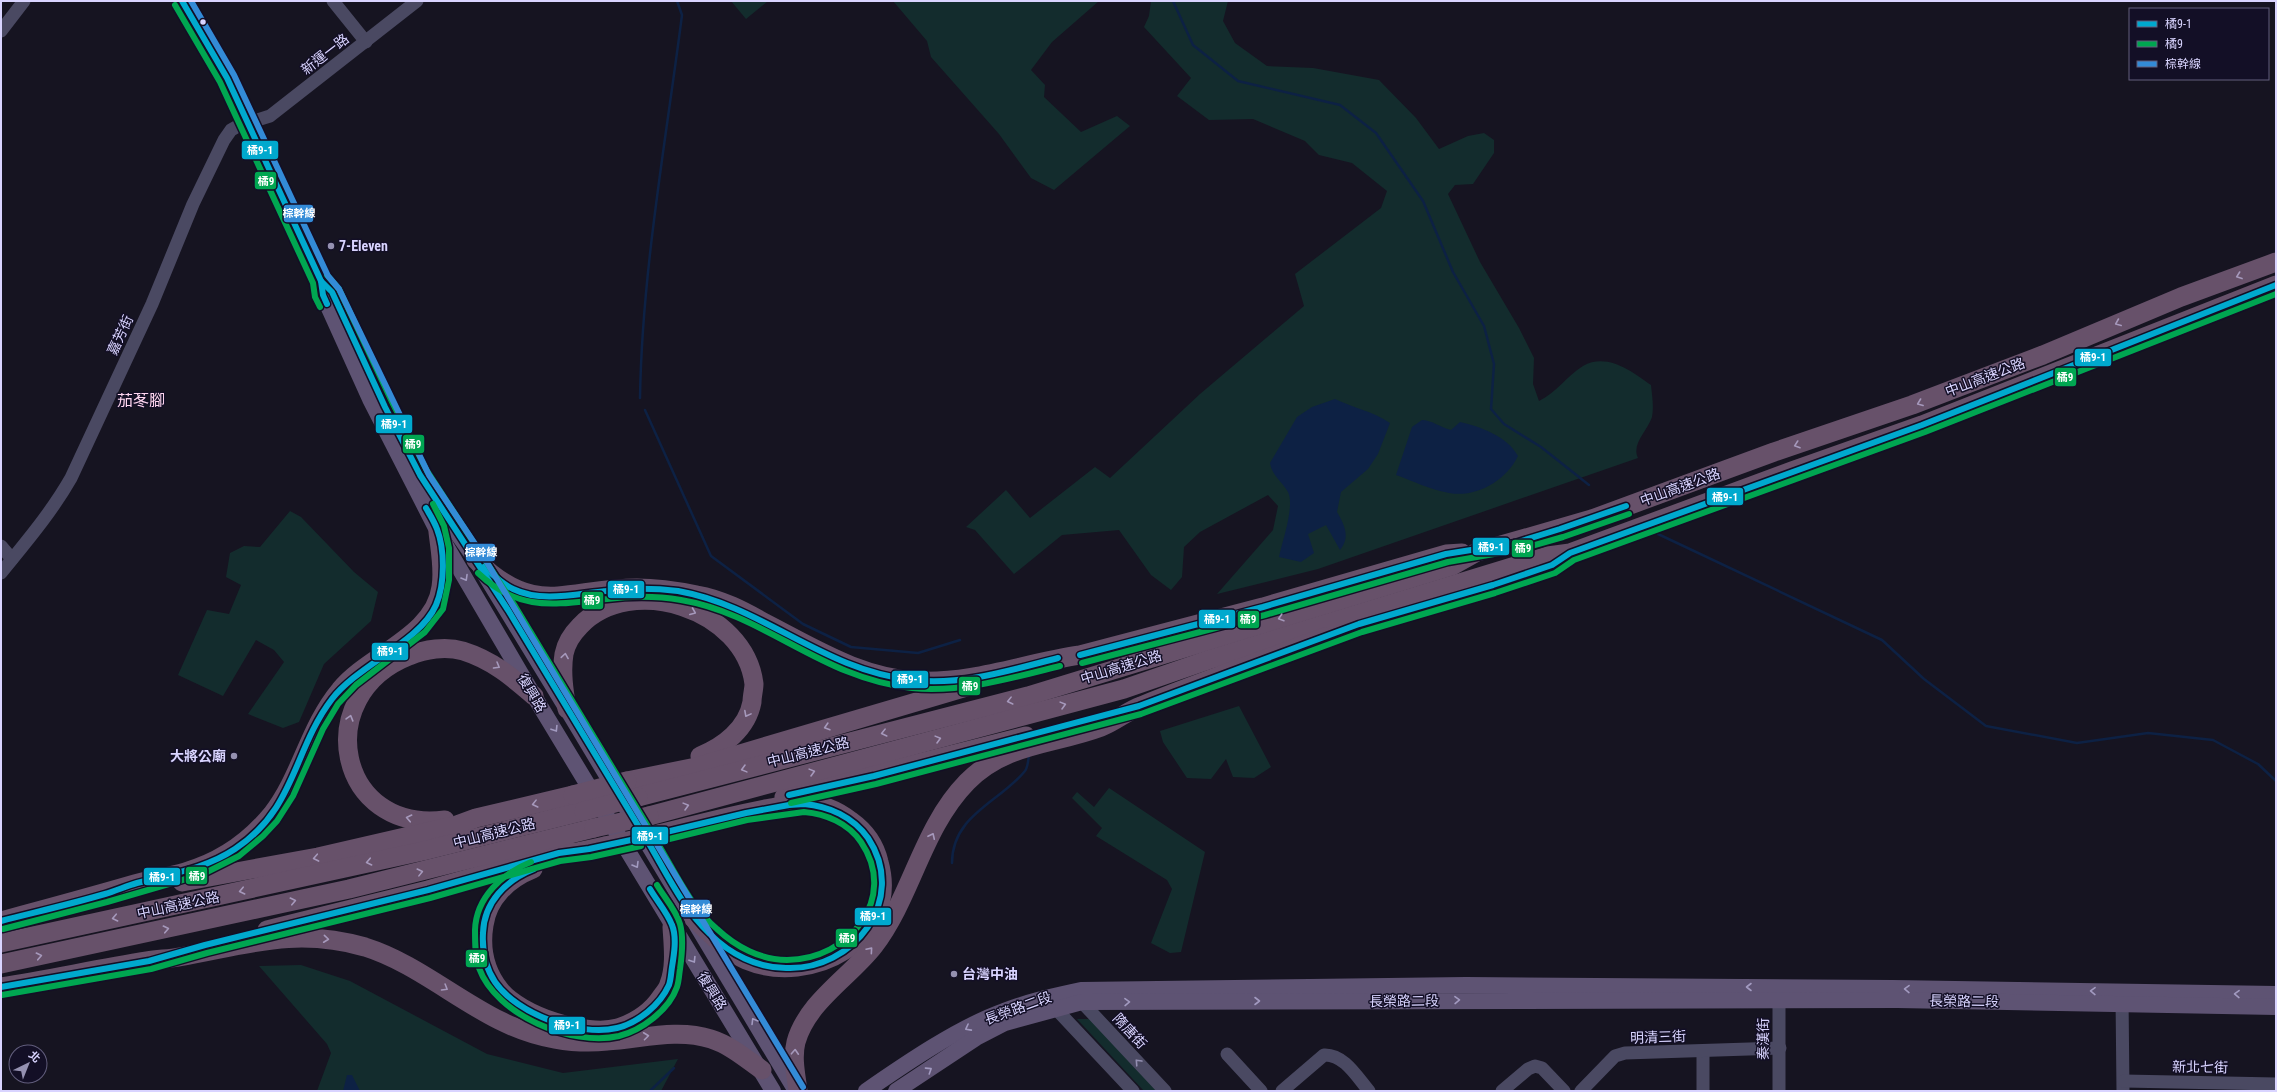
<svg xmlns="http://www.w3.org/2000/svg" width="2277" height="1092" font-family="'Roboto Condensed','Noto Sans TC',sans-serif">
<style>
.green{fill:#132c2d}
.water{fill:#0d2144}
.lines{fill:none;stroke-linecap:round;stroke-linejoin:round}
.stream{stroke:#0d2144;stroke-width:2.5}
.minor{stroke:#4a4962;stroke-width:13}
.major{stroke:#5e5373;stroke-width:16}
.highway{stroke:#67516a;stroke-width:19}
.highway-bridge{stroke:#67516a;stroke-width:19}
.bus-1-casing{stroke:#130f26;stroke-width:9}
.bus-2-casing{stroke:#130f26;stroke-width:9}
.bus-3-casing{stroke:#130f26;stroke-width:9}
.bus-1{stroke:#00a9ce;stroke-width:6}
.bus-2{stroke:#00a651;stroke-width:6}
.bus-3{stroke:#338bd7;stroke-width:6}
.oneway{stroke:#a699bc}
.oneway2{stroke:#a29ac0}
.oneway3{stroke:#928eb0}
.bus-dot{fill:#d9d4ff;stroke:#130f26;stroke-width:1.5}
.poi-dot{fill:#9591b1;stroke:#130f26;stroke-width:1.5}
.labels{text-anchor:middle;dominant-baseline:central;stroke-width:3;stroke-linejoin:round;paint-order:stroke}
.street-label{font-size:14px;fill:#d9d4ff;stroke:#130f26}
.poi-label{font-size:14px;font-weight:bold;fill:#d9d4ff;stroke:#130f26;text-anchor:start}
.quarter-label{font-size:16px;fill:#ffd6f0;stroke:#130f26}
.line-badge{stroke:#130f26;stroke-width:1.5}
.badge-label{font-size:11px;text-anchor:middle;font-weight:bold;fill:#fff}
</style>
<rect width="100%" height="100%" fill="#161421"/>
<g class="green">
<path d="M 731,1 L 768,1 L 746,19 Z"/>
<path d="M 893,1 L 1099,1 L 1052,42 L 1031,70 L 1045,85 L 1044,97 L 1081,132 L 1117,116 L 1130,126 L 1054,190 L 1031,178 L 999,134 L 931,57 L 927,41 Z"/>
<path d="M 1151,1 L 1228,1 L 1223,21 L 1235,43 L 1267,66 L 1313,68 L 1379,80 L 1416,118 L 1439,149 L 1468,136 L 1484,133 L 1494,140 L 1494,153 L 1473,184 L 1455,185 L 1448,194 L 1480,262 L 1519,328 L 1534,358 L 1533,384 L 1539,401 C 1556,393 1567,376 1583,366 C 1607,352 1633,372 1651,385 C 1652,396 1654,406 1652,417 C 1648,430 1631,444 1638,458 L 1318,569 L 1217,594 L 1273,530 L 1278,506 L 1268,495 L 1200,532 L 1184,547 L 1182,577 L 1171,590 L 1151,575 L 1119,530 L 1062,535 L 1014,574 L 975,530 L 966,527 L 1006,490 L 1030,518 L 1095,467 L 1110,478 L 1200,394 L 1304,306 L 1295,274 L 1381,208 L 1387,191 L 1352,163 L 1319,155 L 1305,141 L 1253,119 L 1209,120 L 1177,96 L 1191,78 L 1144,27 L 1149,16 Z"/>
<path d="M 290,511 L 301,517 L 354,572 L 378,592 L 371,621 L 324,664 L 299,722 L 283,728 L 248,714 L 284,662 L 274,650 L 256,640 L 223,696 L 178,675 L 207,610 L 229,614 L 241,585 L 226,577 L 230,553 L 244,546 L 260,547 Z"/>
<path d="M 1239,706 L 1271,767 L 1254,778 L 1233,777 L 1226,759 L 1211,779 L 1187,778 L 1163,742 L 1160,731 Z"/>
<path d="M 1109,788 L 1205,852 L 1181,952 L 1170,953 L 1151,943 L 1172,889 L 1167,880 L 1096,836 L 1102,828 L 1072,798 L 1077,792 L 1094,807 Z"/>
<path d="M 301,965 L 350,981 L 487,1054 L 563,1073 L 678,1059 L 661,1091 L 317,1091 L 331,1053 L 327,1044 L 259,966 Z"/>
<path d="M 1077,1019 L 1095,1019 L 1162,1091 L 1144,1091 Z"/>
</g>
<g class="water">
<path d="M 1335,399 C 1353,408 1373,411 1390,423 L 1378,454 L 1368,469 L 1341,492 L 1337,512 C 1344,524 1351,537 1340,550 L 1326,525 L 1308,534 L 1314,553 L 1301,562 L 1279,557 C 1282,542 1295,506 1288,492 C 1282,481 1272,476 1270,463 L 1297,417 L 1312,407 Z"/>
<path d="M 1422,420 C 1431,420 1440,427 1451,430 L 1460,422 C 1481,427 1507,436 1518,456 C 1506,481 1476,498 1449,493 C 1431,490 1413,481 1396,475 L 1412,427 Z"/>
<path d="M 347,1075 L 352,1075 L 360,1091 L 343,1091 Z"/>
</g>
<g class="lines">
<g class="stream">
<path d="M 1173,1 L 1193,45 L 1238,81 L 1340,105 L 1376,133 L 1423,201 L 1453,272 L 1484,326 L 1494,364 L 1491,409 L 1504,424 L 1541,447 L 1589,485"/>
<path d="M 640,398 C 642,271 666,141 682,15 L 677,1"/>
<path d="M 645,410 L 711,556 L 803,624 L 851,647 L 918,653 L 960,640"/>
<path d="M 1658,534 L 1882,640 L 1924,679 L 1986,726 L 2077,743 L 2148,733 L 2213,740 L 2258,764 L 2276,781"/>
<path d="M 952,863 C 952,815 1000,802 1025,771 C 1028,767 1028,760 1029,756"/>
<path d="M 650,1091 L 674,1068"/>
</g>
<g class="minor">
<path d="M 333,1 L 366,42"/>
<path d="M 1,31 L 24,1"/>
<path d="M 1,546 L 12,559"/>
<path d="M 1,573 C 26,542 51,513 71,478 L 152,304 L 193,204 L 224,140 L 231,130 L 238,126 L 270,116 L 417,1"/>
<path d="M 2122,996 L 2123,1091"/>
<path d="M 1077,997 L 1165,1091"/>
<path d="M 1056,1001 L 1056,1009 L 1133,1091"/>
<path d="M 1703,1052 L 1703,1091"/>
<path d="M 1227,1054 L 1261,1091"/>
<path d="M 2124,1081 L 2276,1084"/>
<path d="M 1282,1091 L 1324,1055 C 1344,1054 1357,1077 1369,1091"/>
<path d="M 1502,1091 L 1528,1069 L 1535,1066 L 1542,1068 L 1564,1091"/>
<path d="M 1581,1091 L 1615,1056 L 1625,1053 L 1780,1048"/>
<path d="M 1779,1091 L 1779,991"/>
</g>
<g class="major">
<path d="M 182,1 L 227,78 L 321,281 L 323,295 L 370,399 L 438,532 L 534,696 L 773,1091"/>
<path d="M 420,476 L 447,519 L 476,560 L 567,709 L 796,1091"/>
<path d="M 866,1091 C 905,1064 959,1027 1004,1011 C 1029,1001 1054,996 1081,990 L 1466,985 L 1893,988 L 2276,994"/>
<path d="M 896,1091 L 976,1038 L 1005,1023 L 1082,1002 L 1897,1000 L 2276,1007"/>
</g>
<g class="highway">
<path d="M 476,560 C 536,619 566,588 637,588 C 657,588 677,591 697,595 C 721,599 744,611 765,623 C 814,648 862,679 919,681 C 975,683 1025,663 1080,655 L 1263,607 L 1446,554 L 1462,553"/>
<path d="M 567,709 C 564,691 561,672 564,654 C 566,644 573,633 580,626 C 631,572 745,609 754,684 C 754,689 752,696 752,702 C 747,729 723,747 700,756"/>
<path d="M 627,781 L 696,767 L 967,687"/>
<path d="M 638,797 L 1028,696 L 1452,566 L 1477,552 L 1592,519 L 1774,452 L 1912,405 L 2043,355 L 2181,297 L 2276,262"/>
<path d="M 784,797 L 1026,736"/>
<path d="M 649,816 L 1124,689 L 1208,660 L 1548,556 L 1570,553 L 1792,471 L 1922,425 L 2276,285"/>
<path d="M 445,820 C 337,834 310,695 409,656 C 425,649 446,646 463,651 C 492,660 512,677 534,696"/>
<path d="M 659,834 C 694,825 729,816 765,809 C 779,807 792,803 807,804 C 823,804 838,811 851,821 C 865,831 875,845 879,862 C 901,940 810,987 746,960 C 725,951 711,933 694,919"/>
<path d="M 533,869 C 508,879 488,898 484,925 C 480,949 485,971 500,990 C 521,1016 586,1037 618,1028 C 636,1022 651,1012 661,997 C 664,993 668,988 669,984 C 676,966 673,945 672,927"/>
<path d="M 182,882 L 318,857 L 457,825 L 476,818 L 573,795"/>
<path d="M 1,921 C 46,909 90,897 135,884 C 151,879 168,877 185,872 C 220,862 249,842 272,814 C 301,777 309,727 340,690 C 368,655 435,636 441,587 C 444,569 440,550 438,532"/>
<path d="M 267,930 L 428,890 L 559,853 L 577,852 L 605,846"/>
<path d="M 1,943 L 423,851 L 584,811"/>
<path d="M 1,964 L 349,889 L 594,828"/>
<path d="M 1,987 C 50,979 98,969 147,961 C 158,959 169,959 179,957 C 247,945 295,927 365,947 C 432,968 484,1028 555,1039 C 572,1042 590,1043 607,1041 C 641,1039 677,1028 711,1039 C 730,1045 745,1058 762,1070"/>
<path d="M 798,1091 C 796,1075 792,1058 796,1042 C 807,1002 850,977 874,946 C 912,896 922,828 967,782 C 1005,743 1053,745 1101,727 C 1115,722 1127,711 1141,706 C 1202,681 1264,660 1325,637"/>
</g>
<g class="highway-bridge">
<path d="M 573,795 L 627,781"/>
<path d="M 584,811 L 638,797"/>
<path d="M 594,828 L 649,816"/>
<path d="M 605,846 L 659,834"/>
</g>
<defs>
<g id="bus-1">
<path d="M 182,1 L 227,78 L 321,281 L 323,295 L 327,304"/>
<path d="M 321,281 L 332,292 L 385,407 L 420,475 L 508,610 L 645,837"/>
<path d="M 484,567 C 493,575 502,584 513,589 C 542,603 575,594 606,591 C 630,588 654,588 678,591 C 763,606 824,671 912,680 C 961,686 1011,670 1058,658"/>
<path d="M 1080,655 L 1263,607 L 1446,554 L 1515,543 L 1560,529 L 1626,506"/>
<path d="M 789,795 L 874,776 L 1139,706 L 1359,624 L 1493,585 L 1552,565 L 1570,553 L 1922,425 L 2276,285"/>
<path d="M 804,804 C 829,806 853,817 868,838 C 909,900 853,971 786,968 C 757,968 730,954 710,934 C 682,908 665,870 645,837 L 746,813 L 789,805 Z"/>
<path d="M 534,869 C 506,880 484,902 483,933 C 482,950 485,967 495,982 C 517,1014 579,1037 617,1028 C 638,1023 660,1005 669,985 C 671,979 671,973 672,967 C 674,955 677,937 672,925 C 667,912 657,901 650,889"/>
<path d="M 1,921 C 36,912 71,904 105,894 C 116,891 126,886 137,883 C 170,874 205,869 235,849 C 296,809 293,750 332,699 C 358,665 420,642 436,605 C 445,584 445,550 437,529 C 434,521 430,515 426,508"/>
<path d="M 1,987 L 149,961 L 205,945 L 428,890 L 559,853 L 589,849 L 645,837"/>
</g>
<g id="bus-2">
<path d="M 175,5 L 220,82 L 313,283 L 315,297 L 320,307"/>
<path d="M 327,275 L 339,289 L 393,404 L 427,471 L 515,606 L 649,828"/>
<path d="M 478,573 C 520,613 555,604 607,599 C 632,596 657,596 681,600 C 765,614 822,679 912,688 C 961,693 1012,678 1060,666"/>
<path d="M 1082,663 L 1265,615 L 1448,562 L 1517,550 L 1563,537 L 1629,514"/>
<path d="M 791,803 L 876,784 L 1141,714 L 1362,632 L 1495,593 L 1555,573 L 1574,560 L 1925,432 L 2276,294"/>
<path d="M 804,812 C 826,814 848,823 861,842 C 899,898 849,960 787,960 C 761,960 736,947 717,929 C 690,906 675,872 657,842 L 747,820 Z"/>
<path d="M 531,862 C 503,873 476,897 475,930 C 475,943 475,956 479,968 C 496,1015 572,1047 619,1036 C 642,1030 669,1010 677,987 C 679,981 679,975 680,969 C 682,955 684,938 680,924 C 676,910 664,897 657,885"/>
<path d="M 3,929 L 107,902 L 203,874 L 239,856 L 263,836 L 277,821 L 293,796 L 323,729 L 338,704 L 356,685 L 425,632 L 443,609 L 449,580 L 449,548 L 444,526 L 433,504"/>
<path d="M 2,995 L 151,969 L 207,953 L 430,898 L 560,861 L 591,857 L 641,846"/>
</g>
<path id="bus-3" d="M 191,1 L 234,75 L 328,276 L 339,289 L 429,475 L 483,556 L 803,1087"/>
</defs>
<use href="#bus-1" class="bus-1-casing"/>
<use href="#bus-2" class="bus-2-casing"/>
<use href="#bus-3" class="bus-3-casing"/>
<use href="#bus-1" class="bus-1"/>
<use href="#bus-2" class="bus-2"/>
<use href="#bus-3" class="bus-3"/>
</g>
<defs><path id="oneway-chevron" d="M-2-3.5L2.5 0L-2 3.5" fill="none" stroke-width="1.6" stroke-linecap="round" stroke-linejoin="round"/></defs>
<g class="oneway">
<use href="#oneway-chevron" transform="translate(2239 276) rotate(160)"/>
<use href="#oneway-chevron" transform="translate(2118 323) rotate(157)"/>
<use href="#oneway-chevron" transform="translate(1920 403) rotate(159)"/>
<use href="#oneway-chevron" transform="translate(1797 445) rotate(161)"/>
<use href="#oneway-chevron" transform="translate(693 612) rotate(22)"/>
<use href="#oneway-chevron" transform="translate(1281 618) rotate(163)"/>
<use href="#oneway-chevron" transform="translate(565 656) rotate(-81)"/>
<use href="#oneway-chevron" transform="translate(497 666) rotate(30)"/>
<use href="#oneway-chevron" transform="translate(1010 701) rotate(166)"/>
<use href="#oneway-chevron" transform="translate(1063 705) rotate(-15)"/>
<use href="#oneway-chevron" transform="translate(747 714) rotate(118)"/>
<use href="#oneway-chevron" transform="translate(350 718) rotate(-74)"/>
<use href="#oneway-chevron" transform="translate(827 727) rotate(163)"/>
<use href="#oneway-chevron" transform="translate(884 733) rotate(166)"/>
<use href="#oneway-chevron" transform="translate(938 739) rotate(-15)"/>
<use href="#oneway-chevron" transform="translate(744 769) rotate(165)"/>
<use href="#oneway-chevron" transform="translate(812 772) rotate(-15)"/>
<use href="#oneway-chevron" transform="translate(535 804) rotate(166)"/>
<use href="#oneway-chevron" transform="translate(686 806) rotate(-15)"/>
<use href="#oneway-chevron" transform="translate(409 818) rotate(-168)"/>
<use href="#oneway-chevron" transform="translate(932 836) rotate(-65)"/>
<use href="#oneway-chevron" transform="translate(316 858) rotate(169)"/>
<use href="#oneway-chevron" transform="translate(369 862) rotate(168)"/>
<use href="#oneway-chevron" transform="translate(420 872) rotate(-14)"/>
<use href="#oneway-chevron" transform="translate(242 891) rotate(167)"/>
<use href="#oneway-chevron" transform="translate(293 901) rotate(-13)"/>
<use href="#oneway-chevron" transform="translate(115 918) rotate(168)"/>
<use href="#oneway-chevron" transform="translate(166 929) rotate(-12)"/>
<use href="#oneway-chevron" transform="translate(326 939) rotate(6)"/>
<use href="#oneway-chevron" transform="translate(870 950) rotate(-49)"/>
<use href="#oneway-chevron" transform="translate(39 956) rotate(-12)"/>
<use href="#oneway-chevron" transform="translate(445 988) rotate(31)"/>
<use href="#oneway-chevron" transform="translate(646 1036) rotate(-7)"/>
<use href="#oneway-chevron" transform="translate(795 1052) rotate(-87)"/>
</g>
<g class="oneway2">
<use href="#oneway-chevron" transform="translate(465 578) rotate(60)"/>
<use href="#oneway-chevron" transform="translate(555 729) rotate(58)"/>
<use href="#oneway-chevron" transform="translate(636 865) rotate(59)"/>
<use href="#oneway-chevron" transform="translate(693 960) rotate(58)"/>
<use href="#oneway-chevron" transform="translate(1749 987) rotate(-180)"/>
<use href="#oneway-chevron" transform="translate(1907 989) rotate(-179)"/>
<use href="#oneway-chevron" transform="translate(2093 991) rotate(-179)"/>
<use href="#oneway-chevron" transform="translate(2237 994) rotate(-179)"/>
<use href="#oneway-chevron" transform="translate(1457 1000) rotate(-1)"/>
<use href="#oneway-chevron" transform="translate(1257 1001)"/>
<use href="#oneway-chevron" transform="translate(1127 1002) rotate(-1)"/>
<use href="#oneway-chevron" transform="translate(754 1021) rotate(-121)"/>
<use href="#oneway-chevron" transform="translate(968 1028) rotate(152)"/>
<use href="#oneway-chevron" transform="translate(929 1070) rotate(-33)"/>
</g>
<use class="oneway3" href="#oneway-chevron" transform="translate(1138 1062) rotate(-133)"/>
<circle class="bus-dot" cx="203" cy="22" r="3.5"/>
<g class="poi-dot">
<circle cx="331" cy="246" r="4"/>
<circle cx="234" cy="756" r="4"/>
<circle cx="954" cy="974" r="4"/>
</g>
<g class="labels">
<g class="street-label">
<text transform="translate(325 54) rotate(-38)">新運一路</text>
<text transform="translate(120 335) rotate(-65)">嘉芳街</text>
<text transform="translate(1985 377) rotate(-21)">中山高速公路</text>
<text transform="translate(1680 487) rotate(-20)">中山高速公路</text>
<text transform="translate(1121 667) rotate(-17)">中山高速公路</text>
<text transform="translate(532 693) rotate(59)">復興路</text>
<text transform="translate(808 752) rotate(-14)">中山高速公路</text>
<text transform="translate(494 833) rotate(-14)">中山高速公路</text>
<text transform="translate(178 905) rotate(-12)">中山高速公路</text>
<text transform="translate(712 991) rotate(58)">復興路</text>
<text transform="translate(1404 1001) rotate(-1)">長榮路二段</text>
<text transform="translate(1964 1001) rotate(1)">長榮路二段</text>
<text transform="translate(1018 1008) rotate(-20)">長榮路二段</text>
<text transform="translate(1130 1031) rotate(47)">隋唐街</text>
<text transform="translate(1658 1037) rotate(-2)">明清三街</text>
<text transform="translate(1763 1039) rotate(-89)">秦漢街</text>
<text transform="translate(2200 1067) rotate(1)">新北七街</text>
</g>
<g class="poi-label">
<text x="339" y="246">7-Eleven</text>
<text x="226" y="756" text-anchor="end">大將公廟</text>
<text x="962" y="974">台灣中油</text>
</g>
<g class="quarter-label">
<text x="141" y="400">茄苳腳</text>
</g>
</g>
<g class="line-badge">
<rect x="241" y="140" width="38" height="20" rx="4" fill="#00a9ce"/>
<rect x="254" y="171" width="23" height="19" rx="4" fill="#00a651"/>
<rect x="283" y="204" width="31" height="19" rx="4" fill="#338bd7"/>
<rect x="2074" y="348" width="38" height="19" rx="4" fill="#00a9ce"/>
<rect x="2054" y="367" width="23" height="20" rx="4" fill="#00a651"/>
<rect x="375" y="414" width="38" height="20" rx="4" fill="#00a9ce"/>
<rect x="402" y="434" width="23" height="20" rx="4" fill="#00a651"/>
<rect x="1706" y="487" width="38" height="19" rx="4" fill="#00a9ce"/>
<rect x="1472" y="537" width="38" height="19" rx="4" fill="#00a9ce"/>
<rect x="1511" y="539" width="23" height="19" rx="4" fill="#00a651"/>
<rect x="465" y="543" width="31" height="19" rx="4" fill="#338bd7"/>
<rect x="607" y="580" width="38" height="19" rx="4" fill="#00a9ce"/>
<rect x="581" y="591" width="23" height="19" rx="4" fill="#00a651"/>
<rect x="1198" y="609" width="38" height="20" rx="4" fill="#00a9ce"/>
<rect x="1237" y="610" width="23" height="19" rx="4" fill="#00a651"/>
<rect x="371" y="642" width="38" height="19" rx="4" fill="#00a9ce"/>
<rect x="891" y="670" width="38" height="19" rx="4" fill="#00a9ce"/>
<rect x="958" y="676" width="23" height="20" rx="4" fill="#00a651"/>
<rect x="631" y="826" width="38" height="19" rx="4" fill="#00a9ce"/>
<rect x="185" y="866" width="23" height="19" rx="4" fill="#00a651"/>
<rect x="143" y="867" width="38" height="19" rx="4" fill="#00a9ce"/>
<rect x="680" y="899" width="31" height="19" rx="4" fill="#338bd7"/>
<rect x="854" y="907" width="38" height="19" rx="4" fill="#00a9ce"/>
<rect x="835" y="928" width="23" height="20" rx="4" fill="#00a651"/>
<rect x="465" y="949" width="23" height="19" rx="4" fill="#00a651"/>
<rect x="548" y="1016" width="38" height="19" rx="4" fill="#00a9ce"/>
</g>
<g class="badge-label">
<text x="260" y="154">橘9-1</text>
<text x="266" y="185">橘9</text>
<text x="299" y="217">棕幹線</text>
<text x="2093" y="361">橘9-1</text>
<text x="2065" y="381">橘9</text>
<text x="394" y="428">橘9-1</text>
<text x="413" y="448">橘9</text>
<text x="1725" y="501">橘9-1</text>
<text x="1491" y="551">橘9-1</text>
<text x="1523" y="552">橘9</text>
<text x="481" y="556">棕幹線</text>
<text x="626" y="593">橘9-1</text>
<text x="592" y="604">橘9</text>
<text x="1217" y="623">橘9-1</text>
<text x="1248" y="623">橘9</text>
<text x="390" y="655">橘9-1</text>
<text x="910" y="683">橘9-1</text>
<text x="970" y="690">橘9</text>
<text x="650" y="840">橘9-1</text>
<text x="197" y="880">橘9</text>
<text x="162" y="881">橘9-1</text>
<text x="696" y="913">棕幹線</text>
<text x="873" y="920">橘9-1</text>
<text x="847" y="942">橘9</text>
<text x="477" y="962">橘9</text>
<text x="567" y="1029">橘9-1</text>
</g>
<rect width="2277" height="1092" fill="none" stroke="#d9d4ff" stroke-width="4"/>
<rect x="2129" y="8" width="140" height="72" fill="#130f26" stroke="#625e7d"/>
<rect x="2137" y="21" width="20" height="6" fill="#00a9ce" stroke="#625e7d"/>
<text x="2165" y="28" font-size="12" fill="#d9d4ff">橘9-1</text>
<rect x="2137" y="41" width="20" height="6" fill="#00a651" stroke="#625e7d"/>
<text x="2165" y="48" font-size="12" fill="#d9d4ff">橘9</text>
<rect x="2137" y="61" width="20" height="6" fill="#338bd7" stroke="#625e7d"/>
<text x="2165" y="68" font-size="12" fill="#d9d4ff">棕幹線</text>
<g transform="translate(28 1064) rotate(43)"><circle r="19" fill="#130f26" stroke="#625e7d"/>
<path d="M0-3L7 15L0 10L-7 15Z" fill="#9591b1"/>
<text y="-6" font-size="11" font-weight="bold" text-anchor="middle" fill="#d9d4ff">北</text>
</g>
</svg>
